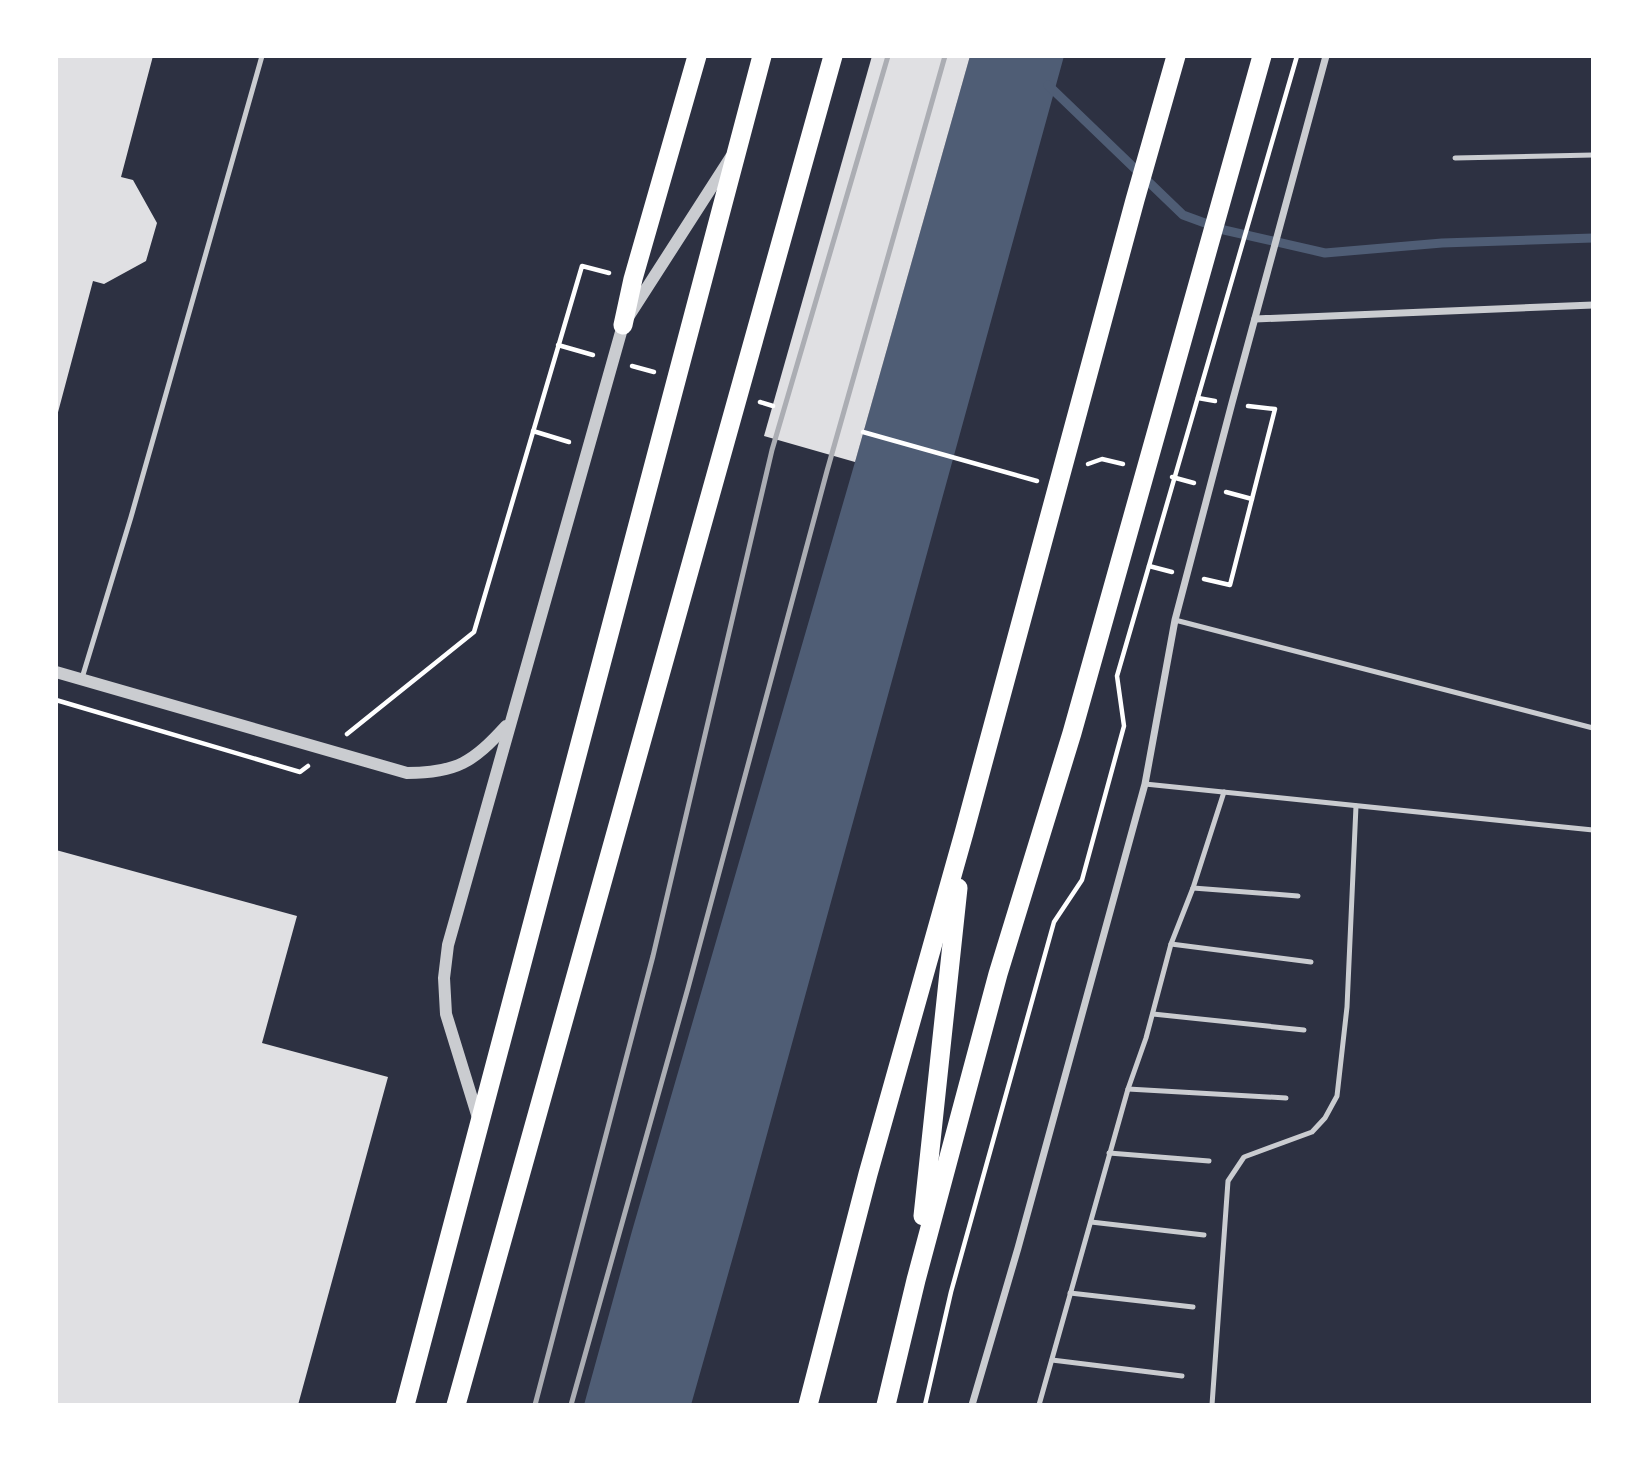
<svg xmlns="http://www.w3.org/2000/svg" width="1649" height="1461" font-family="Lato,sans-serif">
<style>
.water{fill:#4f5d75}
.lines{fill:none;stroke-linecap:round;stroke-linejoin:round}
.stream{stroke:#4f5d75;stroke-width:9}
.building{fill:#e0e0e3}
.path{stroke:#fff;stroke-width:4.5}
.service{stroke:#caccd0;stroke-width:5}
.minor{stroke:#caccd0;stroke-width:7}
.tertiary{stroke:#caccd0;stroke-width:12}
.trunk{stroke:#fff;stroke-width:19}
.rail{stroke:#abadb3;stroke-width:5}
</style>
<rect width="100%" height="100%" fill="#2d3142"/>
<path class="water" d="M 970,56 L 1064,56 L 742,1225 L 691,1405 L 584,1405 L 632,1231 L 855,462 Z"/>
<g class="lines">
<path class="stream" d="M 1048,85 L 1183,215 L 1224,230 L 1325,253 L 1442,243 L 1593,238"/>
</g>
<g class="building">
<path d="M 56,56 L 153,56 L 121,177 L 133,180 L 157,223 L 146,261 L 104,284 L 93,281 L 57,416 Z"/>
<path d="M 872,56 L 970,56 L 855,462 L 764,436 Z"/>
<path d="M 56,850 L 297,916 L 262,1043 L 388,1077 L 298,1405 L 56,1405 Z"/>
</g>
<g class="lines">
<g class="path">
<path d="M 558,345 L 593,355"/>
<path d="M 632,366 L 654,372"/>
<path d="M 1198,398 L 1215,401"/>
<path d="M 760,402 L 773,406"/>
<path d="M 533,431 L 569,442"/>
<path d="M 863,432 L 1037,481"/>
<path d="M 1088,464 L 1102,459 L 1123,464"/>
<path d="M 1172,477 L 1194,483"/>
<path d="M 1226,492 L 1252,499"/>
<path d="M 1149,566 L 1172,572"/>
<path d="M 1204,579 L 1230,585 L 1275,409 L 1248,406"/>
<path d="M 56,700 L 300,772 L 308,766"/>
<path d="M 347,734 L 474,632 L 582,266 L 609,273"/>
<path d="M 925,1405 L 951,1292 L 1054,922 L 1082,880 L 1124,726 L 1117,676 L 1297,56"/>
</g>
<g class="service">
<path d="M 1455,158 L 1593,155"/>
<path d="M 1175,620 L 1593,728"/>
<path d="M 82,678 L 131,517 L 262,56"/>
<path d="M 1145,784 L 1593,830"/>
<path d="M 1193,888 L 1298,896"/>
<path d="M 1171,944 L 1311,962"/>
<path d="M 1153,1014 L 1304,1030"/>
<path d="M 1128,1089 L 1286,1098"/>
<path d="M 1109,1153 L 1209,1161"/>
<path d="M 1091,1222 L 1204,1235"/>
<path d="M 1070,1293 L 1193,1307"/>
<path d="M 1052,1360 L 1182,1376"/>
<path d="M 1039,1405 L 1128,1089 L 1146,1038 L 1171,944 L 1193,888 L 1224,792"/>
<path d="M 1212,1405 L 1228,1181 L 1244,1157 L 1312,1132 L 1325,1118 L 1337,1096 L 1347,1007 L 1356,806"/>
</g>
<g class="minor">
<path d="M 1255,319 L 1593,305"/>
<path d="M 972,1405 L 1018,1248 L 1145,784 L 1175,620 L 1232,403 L 1326,56"/>
</g>
<g class="tertiary">
<path d="M 56,672 L 407,773 C 457,773 473,762 506,726"/>
<path d="M 479,1121 L 446,1014 L 444,978 L 448,945 L 623,325 L 731,157"/>
</g>
<g class="trunk">
<path d="M 623,325 L 633,279 L 697,56"/>
<path d="M 923,1216 L 958,888"/>
<path d="M 405,1405 L 762,56"/>
<path d="M 456,1405 L 833,56"/>
<path d="M 808,1405 L 868,1174 L 964,833 L 1135,200 L 1176,56"/>
<path d="M 886,1405 L 916,1280 L 998,974 L 1072,733 L 1262,56"/>
</g>
<g class="rail">
<path d="M 535,1405 L 653,956 L 772,450 L 888,56"/>
<path d="M 571,1405 L 688,988 L 827,471 L 945,56"/>
</g>
</g>
<rect width="1649" height="1461" fill="none" stroke="#ffffff" stroke-width="116"/>
</svg>
